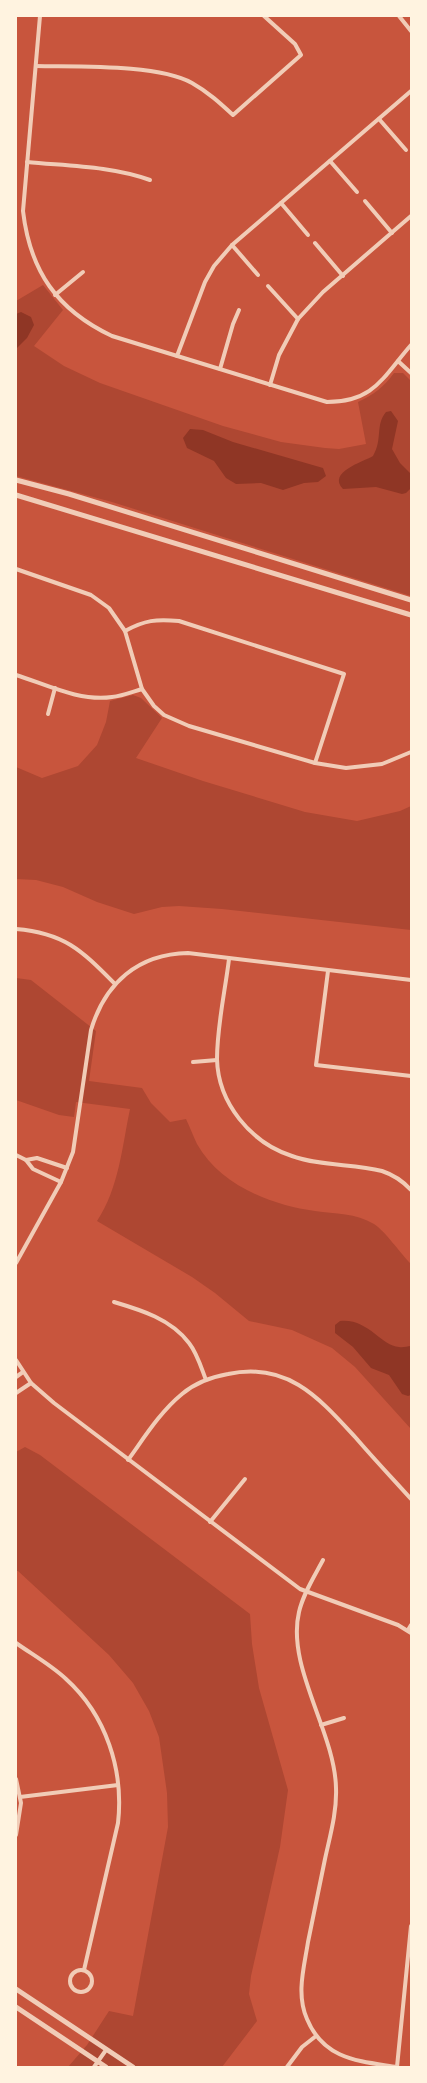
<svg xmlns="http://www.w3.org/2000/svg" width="427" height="2083" font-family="Figtree,sans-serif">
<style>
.green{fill:#ae4732}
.water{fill:#8f3625}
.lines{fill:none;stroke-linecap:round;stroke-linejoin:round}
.minor{stroke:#f1ccb7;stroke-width:4}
.tertiary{stroke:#f1ccb7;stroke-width:5}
</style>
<rect width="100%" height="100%" fill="#c8553d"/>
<g class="green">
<path d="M 43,285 L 63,310 L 34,346 L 64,366 L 100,383 L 223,426 L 281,442 L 325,448 L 339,449 L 366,444 L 358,402 C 373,395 384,387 394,373 L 403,373 L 411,381 L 411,596 L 112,502 L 16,476 L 16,301 Z"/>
<path d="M 133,695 L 141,698 L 162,718 L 136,758 L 203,781 L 305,812 L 357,821 L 400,811 L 411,806 L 411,930 L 222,909 L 179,906 L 162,907 L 134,914 L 97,902 L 63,887 L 36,880 L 16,879 L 16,767 L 42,778 L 78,766 L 97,745 L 106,722 L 110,701 Z"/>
<path d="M 16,978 L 31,980 L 96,1031 L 89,1081 L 142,1088 L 151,1103 L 170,1122 L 186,1119 C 190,1127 193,1136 197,1144 C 220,1185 271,1205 315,1211 C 335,1214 356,1213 374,1224 C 385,1231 401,1254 411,1264 L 411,1429 L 355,1367 L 332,1348 L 292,1330 L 249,1321 L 215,1293 L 192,1277 L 97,1221 C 119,1188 122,1147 130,1109 L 76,1102 L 74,1117 L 59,1115 L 16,1100 Z"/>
<path d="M 25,1447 L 40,1455 L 250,1614 L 252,1644 L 259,1688 L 288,1790 L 280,1847 L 251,1976 L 249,1994 L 257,2021 L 222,2067 L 68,2067 L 87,2045 L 109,2011 L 133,2016 L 168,1827 L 167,1793 L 159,1737 L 149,1711 L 133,1683 L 109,1655 L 18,1571 L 16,1571 L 16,1452 Z"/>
</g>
<g class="water">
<path d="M 21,312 L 31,317 L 34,325 L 27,338 L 16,349 L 16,314 Z"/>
<path d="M 391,411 L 398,421 L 392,449 L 400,463 L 411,474 L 411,488 L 406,493 L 402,494 L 376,487 L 343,489 C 327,472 363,462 373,456 C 383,439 375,425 386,412 Z"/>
<path d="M 190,429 L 203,430 L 233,442 L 323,468 L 326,476 L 318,482 L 304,483 L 283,490 L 261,483 L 236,484 L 226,478 L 214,461 L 187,448 L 183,438 Z"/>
<path d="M 340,1321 C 368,1318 381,1346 399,1347 C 403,1348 407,1346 411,1346 L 411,1395 L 408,1396 L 402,1394 L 389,1375 L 371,1368 L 353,1347 L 335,1333 L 335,1325 Z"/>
</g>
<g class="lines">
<g class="minor">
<path d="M 40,16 L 23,211 C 30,271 57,310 112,336 L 327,402 C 374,402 383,377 411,345"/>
<path d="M 399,16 L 411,31"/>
<path d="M 36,66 C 77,67 158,64 192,83 C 208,92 220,103 233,115 L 301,55 L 295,44 L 264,16"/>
<path d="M 379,119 L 406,150"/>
<path d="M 330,161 L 357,192"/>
<path d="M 27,162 C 68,166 111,166 150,180"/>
<path d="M 365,201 L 392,233"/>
<path d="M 281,203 L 308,235"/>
<path d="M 315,243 L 343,276"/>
<path d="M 232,245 L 258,275"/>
<path d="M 268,286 L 298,319"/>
<path d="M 55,295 L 83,272"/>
<path d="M 177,356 L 205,282 L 214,266 L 232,245 L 411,91"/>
<path d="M 398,361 L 411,373"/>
<path d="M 220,369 L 233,324 L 239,310"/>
<path d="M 270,385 L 279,355 L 298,319 L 323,292 L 411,216"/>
<path d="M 16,569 L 91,595 L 109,608 L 125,631 L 142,689 L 154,706 L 164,715 L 189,726 L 315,763 L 346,768 L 382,764 L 411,752"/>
<path d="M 125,631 C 145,620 156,619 179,621 L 344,674 L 315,763"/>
<path d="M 16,675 C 45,684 80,702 112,697 C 122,696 132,692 142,689"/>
<path d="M 48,714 L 55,688"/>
<path d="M 16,929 C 65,933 82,951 115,984"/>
<path d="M 229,959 C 225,992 217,1026 217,1059 C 218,1103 251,1143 292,1156 C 320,1166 352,1164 382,1171 C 394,1175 402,1180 411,1190"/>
<path d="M 328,971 L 316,1065 L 411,1076"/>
<path d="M 193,1062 L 217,1060"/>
<path d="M 16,1155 L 26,1160 L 37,1158 L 67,1168"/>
<path d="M 26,1160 L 33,1169 L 61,1182"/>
<path d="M 16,1263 L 61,1182 L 73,1152 L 91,1030 C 105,983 138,954 188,953 L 411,980"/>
<path d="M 114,1302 C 141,1310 171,1319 189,1343 C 197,1353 201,1367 206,1380"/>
<path d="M 16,1360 L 31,1383 L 54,1403 L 300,1589 L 398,1625 L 411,1633"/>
<path d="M 16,1377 L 23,1372"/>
<path d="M 16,1393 L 31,1383"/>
<path d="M 128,1460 C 144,1438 160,1412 182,1394 C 195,1383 211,1377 228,1374 C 288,1361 320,1399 356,1438 C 374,1459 393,1479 411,1499"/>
<path d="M 210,1522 L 245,1479"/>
<path d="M 323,1560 C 314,1577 303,1594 299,1612 C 286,1667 335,1732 336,1788 C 337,1812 330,1836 325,1859 C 319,1887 314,1914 308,1942 C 304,1968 296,1994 307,2019 C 324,2060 359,2061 397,2067 L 411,1926"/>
<path d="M 408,1630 L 411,1625"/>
<path d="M 16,1643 C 33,1655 51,1665 66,1679 C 106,1715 124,1770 118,1823 L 84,1970"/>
<path d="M 321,1725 L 344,1718"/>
<path d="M 16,1779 L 21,1803 L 16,1835"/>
<path d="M 20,1797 L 118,1785"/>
<circle cx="81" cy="1981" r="11"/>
<path d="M 94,2067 L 106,2050"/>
<path d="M 287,2067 L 302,2047 L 316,2036"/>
</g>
<g class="tertiary">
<path d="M 16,480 L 69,494 L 411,600"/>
<path d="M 16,495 L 411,615"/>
<path d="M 16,1989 L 133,2067"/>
<path d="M 16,2007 L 106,2067"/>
</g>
</g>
<rect width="427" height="2083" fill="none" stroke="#fff3e0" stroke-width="34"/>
</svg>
